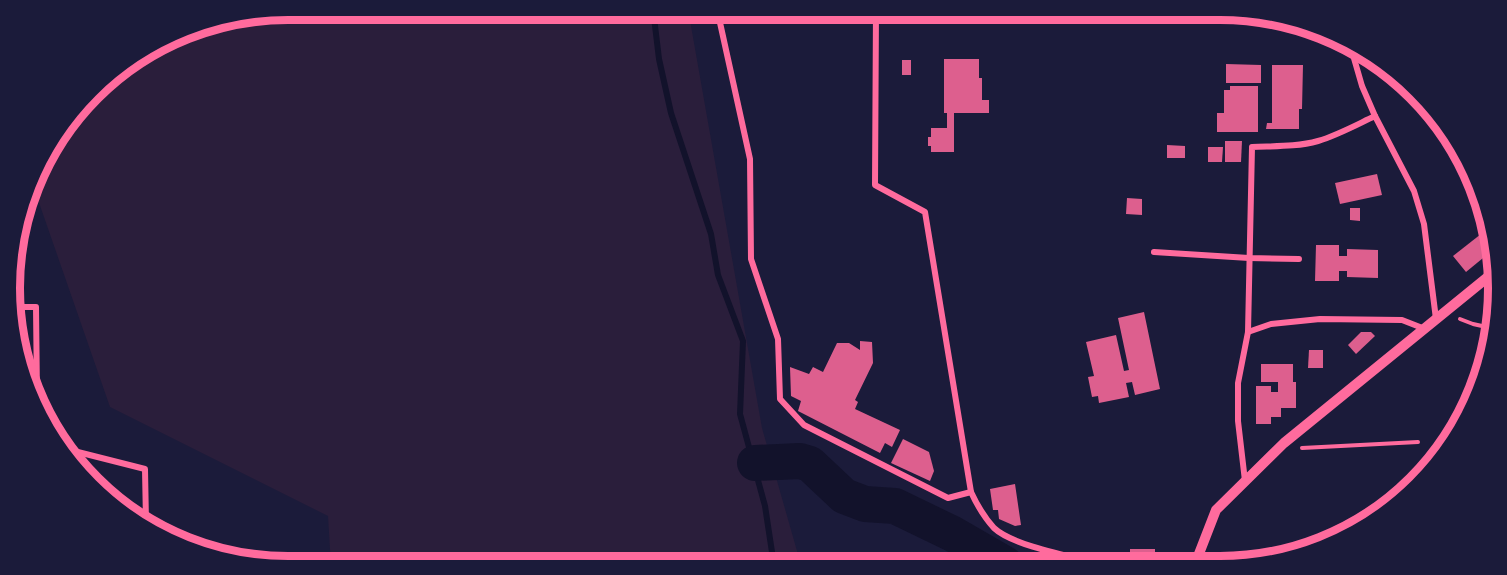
<svg xmlns="http://www.w3.org/2000/svg" width="1507" height="575" font-family="Lato,sans-serif">
<style>
.green{fill:#2a1e3b}
.lines{fill:none;stroke-linecap:round;stroke-linejoin:round}
.stream{stroke:#12122b;stroke-width:6}
.river{stroke:#12122b;stroke-width:36}
.building{fill:#dd5f8e}
.path{stroke:#ff6b9d;stroke-width:4}
.minor{stroke:#ff6b9d;stroke-width:6}
.tertiary{stroke:#ff6b9d;stroke-width:10}
.rim{fill:none;stroke:#ff6b9d;stroke-width:8}
</style>
<rect width="100%" height="100%" fill="#1b1b3a"/>
<path class="green" d="M 288,9 L 688,9 L 762,428 L 801,565 L 331,566 L 328,516 L 110,407 L 36,194 L 31,192 L 46,149 L 104,78 L 198,24 Z"/>
<g class="lines">
<path class="stream" d="M 653,9 L 659,59 L 671,113 L 711,234 L 718,275 L 743,341 L 740,414 L 765,506 L 772,552 L 771,565"/>
<path class="river" d="M 755,463 L 800,461 L 810,464 L 844,496 L 865,504 L 895,506 L 953,534 L 1005,564"/>
</g>
<g class="building">
<path d="M 944,59 L 979,59 L 979,78 L 982,78 L 982,100 L 989,100 L 989,113 L 954,113 L 954,152 L 931,152 L 931,146 L 928,146 L 928,137 L 931,137 L 931,128 L 947,128 L 947,113 L 944,113 Z"/>
<rect x="902" y="60" width="9" height="15"/>
<path d="M 1226,64 L 1261,65 L 1261,83 L 1226,83 Z"/>
<path d="M 1272,65 L 1303,65 L 1302,109 L 1299,109 L 1299,129 L 1266,129 L 1267,123 L 1272,123 Z"/>
<path d="M 1230,86 L 1258,86 L 1258,132 L 1217,132 L 1217,113 L 1224,113 L 1224,90 L 1230,90 Z"/>
<path d="M 1225,141 L 1242,141 L 1241,162 L 1225,162 Z"/>
<path d="M 1167,145 L 1185,146 L 1185,158 L 1167,158 Z"/>
<path d="M 1208,147 L 1223,147 L 1222,162 L 1208,162 Z"/>
<path d="M 1377,174 L 1382,195 L 1340,204 L 1335,183 Z"/>
<path d="M 1127,198 L 1142,199 L 1142,215 L 1126,214 Z"/>
<path d="M 1350,208 L 1360,208 L 1360,221 L 1350,220 Z"/>
<path d="M 1481,234 L 1494,249 L 1466,272 L 1453,256 Z"/>
<path d="M 1316,245 L 1339,245 L 1339,256 L 1347,256 L 1347,249 L 1378,250 L 1378,278 L 1347,277 L 1347,271 L 1339,271 L 1339,281 L 1315,281 Z"/>
<path d="M 1144,312 L 1160,389 L 1135,395 L 1132,382 L 1126,383 L 1129,397 L 1099,403 L 1098,396 L 1092,397 L 1088,377 L 1094,376 L 1086,342 L 1116,335 L 1124,371 L 1129,370 L 1118,318 Z"/>
<path d="M 1361,332 L 1371,332 L 1375,336 L 1356,354 L 1348,345 Z"/>
<path d="M 860,341 L 872,342 L 873,363 L 855,400 L 858,402 L 855,409 L 900,430 L 892,447 L 885,443 L 880,453 L 798,411 L 801,401 L 791,396 L 790,367 L 809,374 L 813,367 L 823,372 L 837,343 L 849,343 L 860,350 Z"/>
<path d="M 1309,350 L 1323,350 L 1323,368 L 1308,368 Z"/>
<path d="M 1261,364 L 1293,364 L 1293,382 L 1296,382 L 1296,408 L 1281,408 L 1281,417 L 1271,417 L 1271,424 L 1256,424 L 1256,386 L 1271,386 L 1271,392 L 1278,392 L 1278,382 L 1261,382 Z"/>
<path d="M 903,439 L 929,452 L 934,471 L 930,481 L 891,463 Z"/>
<path d="M 1015,484 L 1021,525 L 1015,526 L 999,519 L 998,510 L 993,510 L 990,489 Z"/>
<rect x="1130" y="549" width="25" height="13"/>
</g>
<g class="lines">
<g class="path">
<path d="M 1460,319 L 1473,324 L 1491,328"/>
<path d="M 1302,448 L 1418,442"/>
</g>
<g class="minor">
<path d="M 717,9 L 750,159 L 751,259 L 778,339 L 780,399 L 804,425 L 948,498 L 971,492"/>
<path d="M 876,9 L 875,185 L 925,212 L 971,492 C 977,505 984,517 994,528 C 1013,546 1074,557 1101,564"/>
<path d="M 1351,48 L 1362,86 L 1375,116 L 1414,191 L 1424,224 L 1436,319"/>
<path d="M 1154,252 L 1249,258 L 1299,259"/>
<path d="M 13,307 L 36,307 L 37,396"/>
<path d="M 1248,332 L 1271,324 L 1320,319 L 1402,320 L 1425,329"/>
<path d="M 62,448 L 145,469 L 146,522"/>
<path d="M 1245,481 L 1238,421 L 1238,383 L 1248,332 L 1252,147 C 1274,146 1297,147 1318,141 C 1338,135 1356,125 1375,116"/>
</g>
<path class="tertiary" d="M 1195,564 L 1216,510 L 1284,443 L 1494,272"/>
</g>
<path d="M0 0H1507V575H0ZM288 20H1220A268 268 0 0 1 1488 288V288A268 268 0 0 1 1220 556H288A268 268 0 0 1 20 288V288A268 268 0 0 1 288 20Z" fill="#1b1b3a" fill-rule="evenodd"/>
<path class="rim" d="M288 20H1220A268 268 0 0 1 1488 288V288A268 268 0 0 1 1220 556H288A268 268 0 0 1 20 288V288A268 268 0 0 1 288 20Z"/>
</svg>
